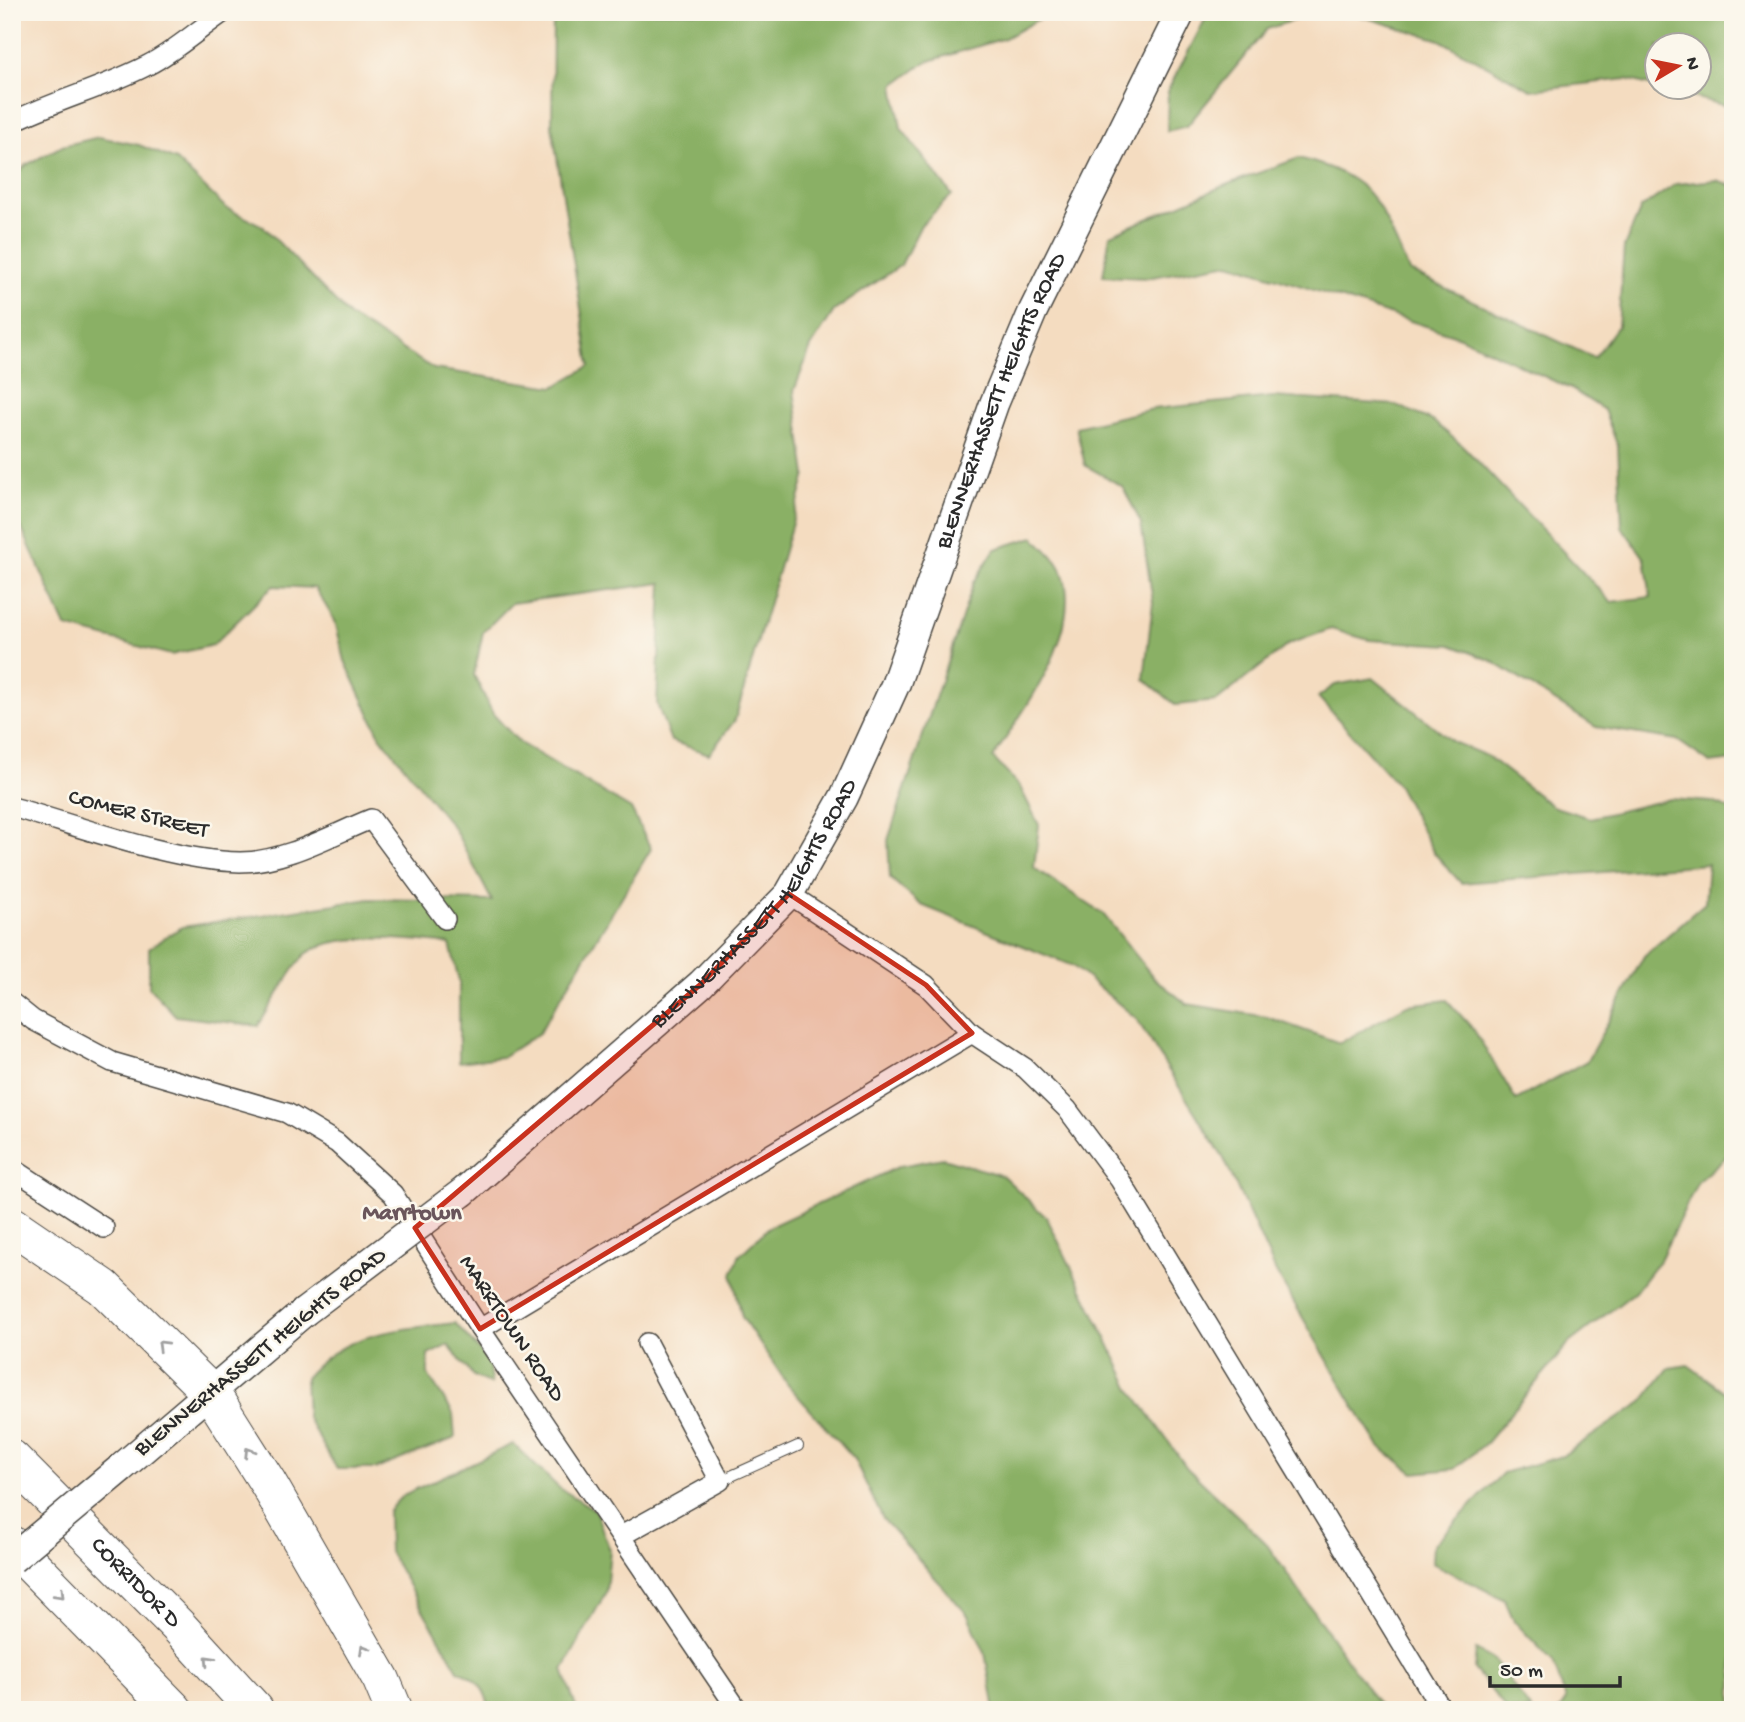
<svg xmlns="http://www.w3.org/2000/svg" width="1745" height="1722" font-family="'Gochi Hand',sans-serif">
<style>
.forest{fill:#8ab065;stroke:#5a6e48;stroke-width:2;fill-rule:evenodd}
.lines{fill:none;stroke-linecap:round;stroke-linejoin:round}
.lane-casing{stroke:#494641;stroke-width:12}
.street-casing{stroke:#494641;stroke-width:22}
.secondary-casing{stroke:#494641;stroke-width:31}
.highway-casing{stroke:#494641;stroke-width:39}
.lane{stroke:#fff;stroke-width:10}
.street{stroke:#fff;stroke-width:19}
.secondary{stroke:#fff;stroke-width:28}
.highway{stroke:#fff;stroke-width:37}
.secondary-bridge-casing{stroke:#494641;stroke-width:31;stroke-linecap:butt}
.secondary-bridge{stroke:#fff;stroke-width:28}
.oneway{stroke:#a0a0a0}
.marked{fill:#c8321e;fill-opacity:0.2;stroke:#c8321e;stroke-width:5;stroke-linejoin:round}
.labels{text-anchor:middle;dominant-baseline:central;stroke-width:5;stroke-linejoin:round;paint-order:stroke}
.street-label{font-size:23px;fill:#2b2b2b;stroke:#fbf7ec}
.neighbourhood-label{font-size:24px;font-weight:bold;fill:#6a565c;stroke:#fbf7ec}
</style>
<rect width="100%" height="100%" fill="#fbf7ec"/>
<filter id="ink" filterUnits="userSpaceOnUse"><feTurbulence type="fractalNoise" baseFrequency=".0143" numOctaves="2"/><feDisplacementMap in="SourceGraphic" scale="14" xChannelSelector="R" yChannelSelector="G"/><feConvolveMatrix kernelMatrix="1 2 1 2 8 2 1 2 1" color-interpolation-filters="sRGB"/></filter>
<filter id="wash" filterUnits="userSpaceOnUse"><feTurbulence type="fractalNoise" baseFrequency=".00686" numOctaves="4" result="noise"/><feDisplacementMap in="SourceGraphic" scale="28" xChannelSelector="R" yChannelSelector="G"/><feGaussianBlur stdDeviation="1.57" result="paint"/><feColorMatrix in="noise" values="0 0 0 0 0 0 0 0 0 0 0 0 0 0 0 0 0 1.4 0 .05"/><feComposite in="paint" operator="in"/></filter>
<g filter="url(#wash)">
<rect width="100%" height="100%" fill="#f4dcc0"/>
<g class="forest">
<path d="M 553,12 L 1051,12 L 1005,38 L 926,62 L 894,85 L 901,128 L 952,195 L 921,225 L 901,265 L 834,311 L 811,347 L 794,391 L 806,475 L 735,720 L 709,754 L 671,741 L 657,704 L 662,583 L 512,603 L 483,632 L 474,675 L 493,714 L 520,743 L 631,809 L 651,849 L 539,1033 L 502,1057 L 459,1062 L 459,981 L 450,944 C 412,940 339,930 306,954 C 294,964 268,1011 258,1026 L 176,1016 L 149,987 L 149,948 L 182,927 L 370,899 L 492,901 L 455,830 L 380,736 L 345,661 L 335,621 L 315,588 L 273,586 L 213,645 L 171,655 L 66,627 L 12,507 L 12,180 L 26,165 L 62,146 L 99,137 L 139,145 L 176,160 L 226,208 L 263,226 L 349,316 L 434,369 L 554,387 L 590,366 L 552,126 Z"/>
<path d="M 1209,12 L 1318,12 L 1267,29 L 1187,126 L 1167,131 L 1168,90 Z"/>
<path d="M 1347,12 L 1733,12 L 1733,108 L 1627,79 L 1531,90 L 1440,40 ZM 1658,46 L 1700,46 L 1700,88 L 1658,88 Z"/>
<path d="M 1299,158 C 1379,180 1376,201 1409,271 L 1594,358 L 1618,326 L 1624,247 L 1641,208 L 1676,184 L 1717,180 L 1733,186 L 1733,760 L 1710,763 L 1677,740 L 1596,727 L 1490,660 L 1451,645 L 1369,640 L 1331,629 L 1289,644 L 1217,701 L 1176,705 L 1144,679 L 1153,602 L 1141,523 L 1123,487 L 1085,465 L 1076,427 L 1153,409 L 1273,397 L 1396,405 L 1433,421 L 1464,447 L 1611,602 L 1651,597 L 1645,559 L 1622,527 L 1618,447 L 1604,410 L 1571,389 L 1460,337 L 1230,263 L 1147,278 L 1103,276 L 1110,235 L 1223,186 Z"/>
<path d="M 1034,537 C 1043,547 1058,559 1062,571 C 1085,632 1024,708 993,758 L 1020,787 L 1039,825 L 1034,868 L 1103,914 L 1154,978 L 1187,1004 L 1267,1017 L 1340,1043 L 1407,1005 L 1447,1000 L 1474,1030 L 1516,1100 L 1587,1061 L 1644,956 L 1705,903 L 1708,864 L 1461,883 L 1434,853 L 1397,784 L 1318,697 L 1335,685 L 1373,678 L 1453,742 L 1487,756 L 1552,806 L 1590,818 L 1670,799 L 1712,802 L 1733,810 L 1733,1151 L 1698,1181 L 1661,1258 L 1635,1292 L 1569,1343 L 1486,1443 L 1454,1469 L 1414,1473 L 1380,1447 L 1359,1414 L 1276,1272 L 1224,1159 L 1136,1018 L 1073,966 L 921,905 L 890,878 L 888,840 L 974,582 L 995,549 Z"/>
<path d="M 943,1158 L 1003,1176 L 1047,1218 L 1131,1389 L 1187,1468 L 1265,1542 L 1382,1710 L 995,1710 L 985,1653 L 968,1615 L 883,1519 L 854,1459 L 788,1385 L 742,1317 L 732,1274 L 739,1256 L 769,1227 L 900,1166 Z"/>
<path d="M 455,1323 L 489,1361 L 491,1384 L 473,1376 L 448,1345 L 428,1355 L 428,1375 L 453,1413 L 455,1438 L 376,1469 L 337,1469 L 307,1418 L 305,1378 C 345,1330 399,1330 455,1323 Z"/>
<path d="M 1688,1365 L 1733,1398 L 1733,1710 L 1559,1710 L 1566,1700 L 1553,1662 L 1514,1621 L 1505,1600 L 1432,1563 L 1433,1545 L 1503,1473 L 1562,1456 L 1642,1402 L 1669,1368 Z"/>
<path d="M 513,1444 L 558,1487 L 595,1510 L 610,1550 L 606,1592 L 563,1670 L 577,1710 L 490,1710 C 485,1688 478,1679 458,1670 L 389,1552 L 388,1511 L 403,1495 Z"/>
<path d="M 1476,1650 L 1494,1660 L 1531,1710 L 1507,1710 L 1474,1669 Z"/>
</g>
</g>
<g filter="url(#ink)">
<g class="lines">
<defs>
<path id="lane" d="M 720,1481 L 798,1446"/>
<g id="street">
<path d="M 12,122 C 56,100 104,88 148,65 C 175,51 199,29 224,12"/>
<path d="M 12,807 C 79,826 172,861 240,862 C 285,862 331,835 371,819 L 445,919"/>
<path d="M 789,894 L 926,985 L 972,1033 L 1025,1068 L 1067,1109 L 1120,1180 L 1442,1710"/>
<path d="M 12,1003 L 33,1020 L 112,1062 L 287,1113 L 337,1143 L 393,1194 L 480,1329 L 738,1710"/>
<path d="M 12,1168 L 104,1228"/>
<path d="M 480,1329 L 972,1033"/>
<path d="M 621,1536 L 720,1481 L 647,1343"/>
</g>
<g id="secondary">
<path id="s1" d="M 463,1192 L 701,984 L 789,894 L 844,797 L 896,683 L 994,404 L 1033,311 L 1181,12"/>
<path d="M 121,1468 L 303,1313"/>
</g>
<g id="highway">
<path d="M 12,1225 L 103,1287 L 211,1393 L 268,1483 L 381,1679 L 394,1710"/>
<path id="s2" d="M 12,1459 L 179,1627 L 255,1710"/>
<path d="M 12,1545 L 174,1710"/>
</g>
</defs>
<use href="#lane" class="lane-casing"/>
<use href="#street" class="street-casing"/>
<use href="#secondary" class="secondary-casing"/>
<use href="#highway" class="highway-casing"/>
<use href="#lane" class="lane"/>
<use href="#street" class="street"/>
<use href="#secondary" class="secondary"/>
<use href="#highway" class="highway"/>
<defs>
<g id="secondary-bridge">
<path d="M 303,1313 L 463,1192"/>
<path d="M 12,1559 L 121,1468"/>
</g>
</defs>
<use href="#secondary-bridge" class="secondary-bridge-casing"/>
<use href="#secondary-bridge" class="secondary-bridge"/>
</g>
<defs><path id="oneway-chevron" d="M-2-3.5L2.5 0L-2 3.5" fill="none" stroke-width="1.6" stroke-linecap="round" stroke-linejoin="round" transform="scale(1.75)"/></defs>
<g class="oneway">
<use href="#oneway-chevron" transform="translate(162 1345) rotate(-136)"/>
<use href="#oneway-chevron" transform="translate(249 1452) rotate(-122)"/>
<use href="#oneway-chevron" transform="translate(60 1594) rotate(46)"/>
<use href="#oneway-chevron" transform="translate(364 1649) rotate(-120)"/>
<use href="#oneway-chevron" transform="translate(209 1660) rotate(-133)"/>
</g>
</g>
<path class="marked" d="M 789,894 L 926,985 L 972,1033 L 480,1329 L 415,1228 L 701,984 Z"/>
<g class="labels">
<g class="street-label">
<text stroke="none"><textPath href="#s1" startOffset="980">BLENNERHASSETT HEIGHTS ROAD</textPath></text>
<text transform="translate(138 815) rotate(14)">COMER STREET</text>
<text stroke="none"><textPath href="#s1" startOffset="413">BLENNERHASSETT HEIGHTS ROAD</textPath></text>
<text transform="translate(511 1329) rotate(56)">MARRTOWN ROAD</text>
<text transform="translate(261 1353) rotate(-39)">BLENNERHASSETT HEIGHTS ROAD</text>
<text stroke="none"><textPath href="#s2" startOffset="175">CORRIDOR D</textPath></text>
</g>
<g class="neighbourhood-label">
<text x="412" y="1214">Marrtown</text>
</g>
</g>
<rect width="1745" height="1722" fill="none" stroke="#fbf7ec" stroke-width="42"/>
<g transform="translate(1678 66) rotate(80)"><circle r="33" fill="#fbf7ec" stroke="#a8a59f" stroke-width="2"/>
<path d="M0-5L12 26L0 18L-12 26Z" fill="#c8321e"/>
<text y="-10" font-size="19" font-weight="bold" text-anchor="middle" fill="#2b2b2b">N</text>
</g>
<path d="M1490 1676v10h130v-10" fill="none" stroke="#2b2b2b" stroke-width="3.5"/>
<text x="1500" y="1676" font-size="21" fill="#2b2b2b" stroke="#fbf7ec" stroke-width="5" paint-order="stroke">50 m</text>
</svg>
